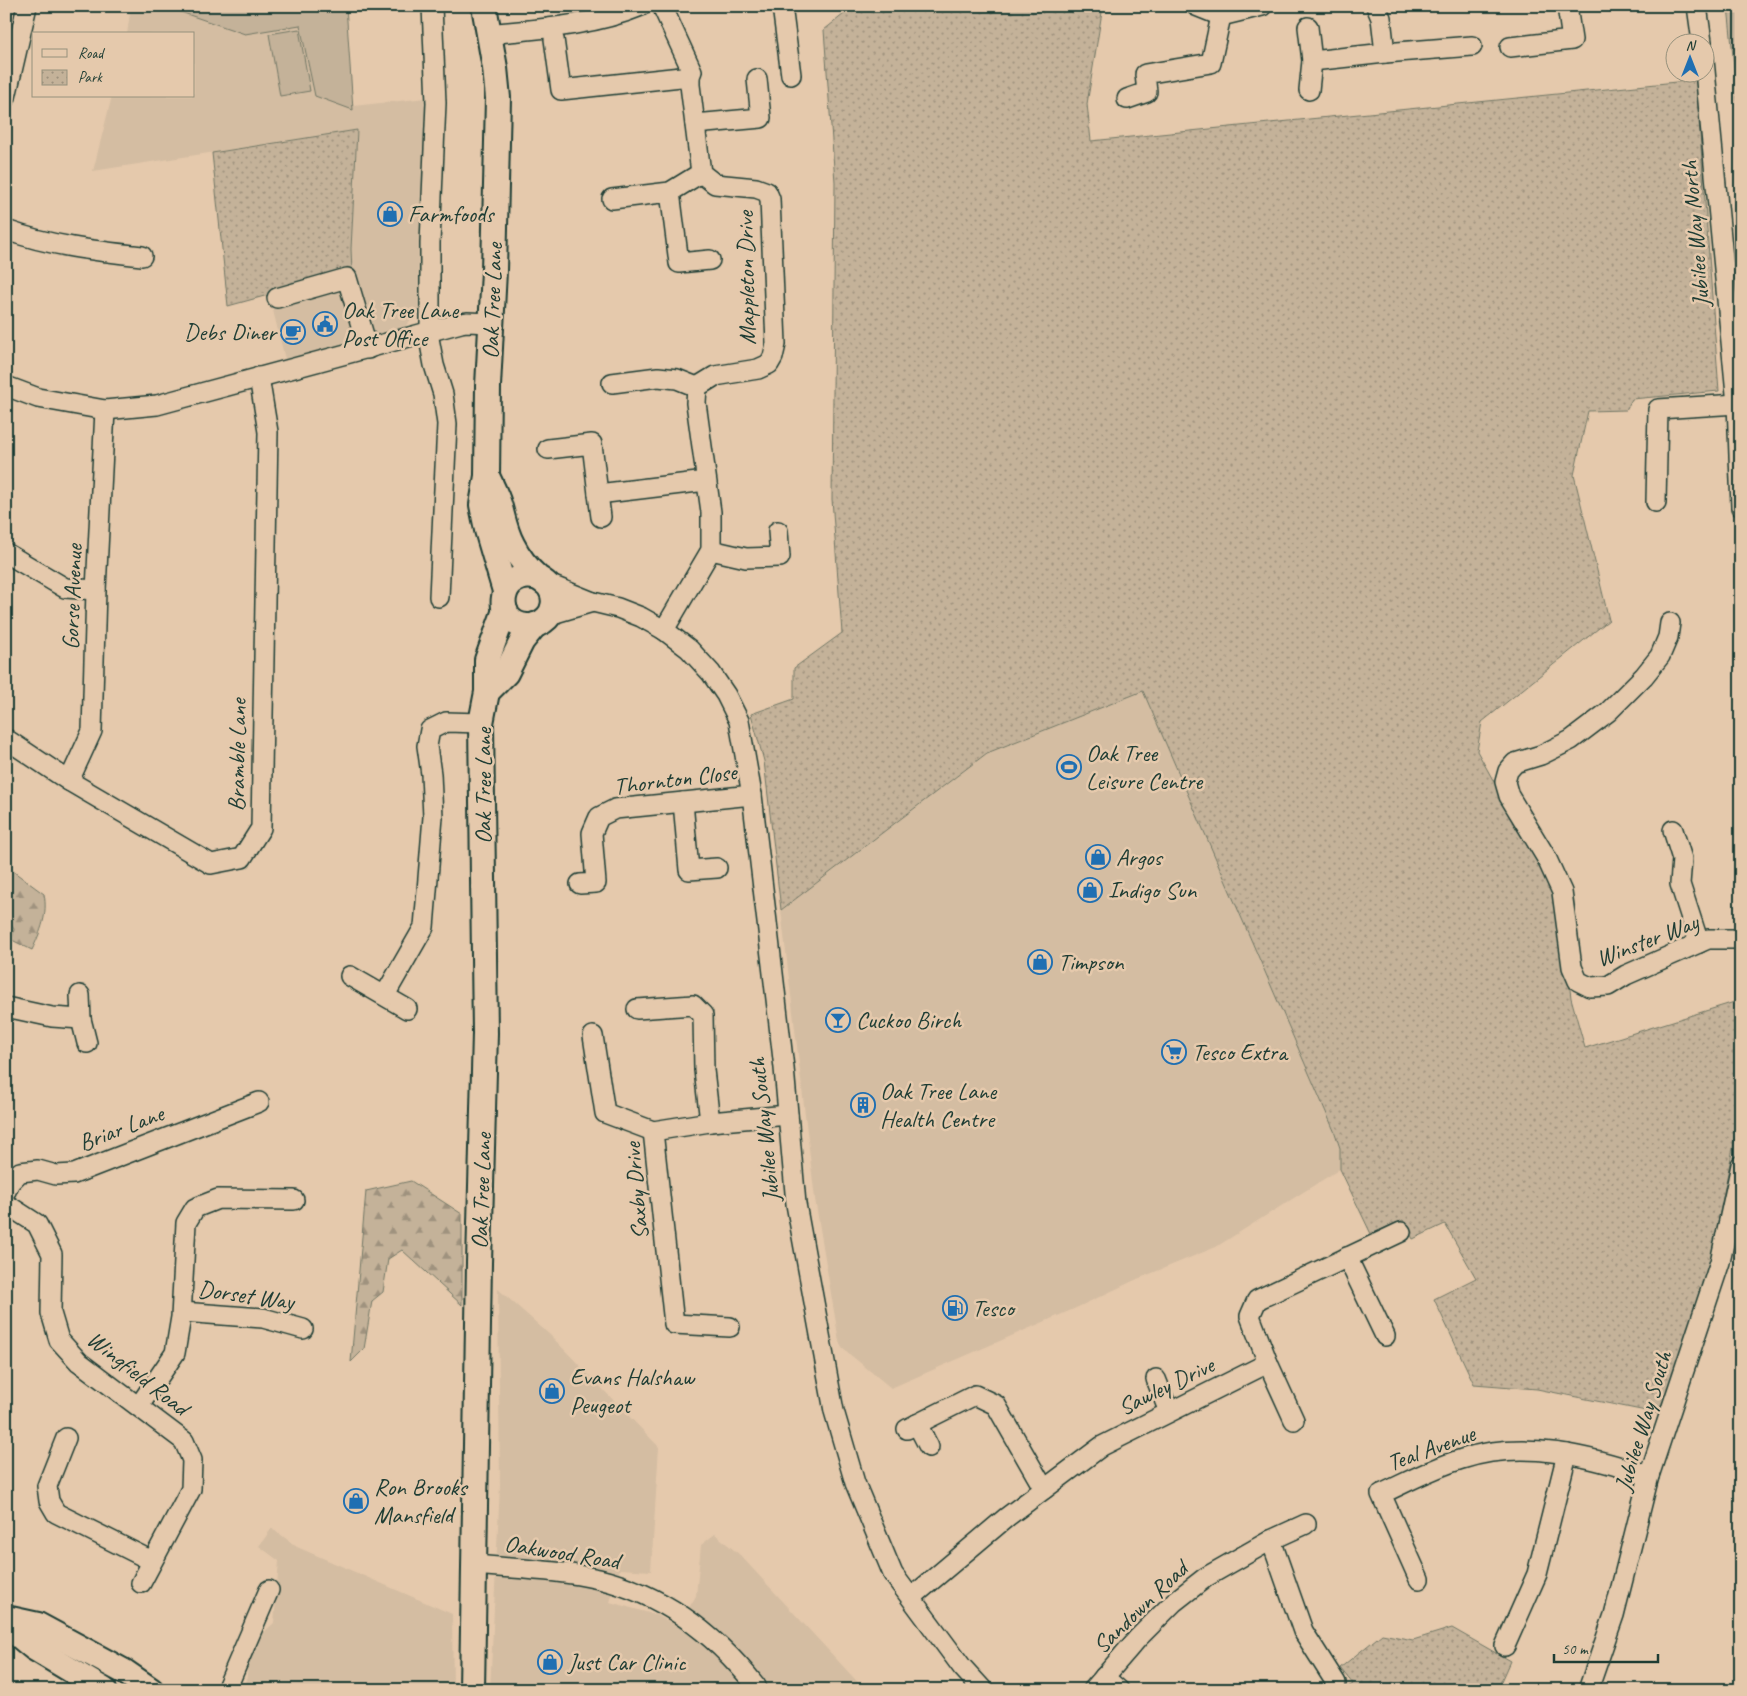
<svg xmlns="http://www.w3.org/2000/svg" width="1747" height="1696" font-family="Caveat,sans-serif">
<style>
.built{fill:#d4bda2}
.grass{fill:#c4b299;stroke:#727866}
.forest{fill:url(#forest-firs);stroke:#727866}
.park{fill:url(#park-dots);stroke:#727866}
.lines{fill:none;stroke-linecap:round;stroke-linejoin:round}
.minor-casing{stroke:#1f3d34;stroke-width:22}
.major-casing{stroke:#1f3d34;stroke-width:28}
.minor{stroke:#e5c9ac;stroke-width:19}
.major{stroke:#e5c9ac;stroke-width:24}
.labels{text-anchor:middle;dominant-baseline:central;stroke-width:5;stroke-linejoin:round;paint-order:stroke}
.poi-label{font-size:24px;fill:#1f3d34;stroke:#e5c9ac;text-anchor:start}
.street-label{font-size:24px;fill:#1f3d34;stroke:#e5c9ac}
</style>
<defs>
<pattern id="forest-firs" width="22" height="20" patternUnits="userSpaceOnUse" patternTransform="scale(1.25)"><rect width="22" height="20" fill="#c4b299"/><path d="M5 1l3.5 6h-7zM16 11l3.5 6h-7z" fill="#9f927e"/></pattern>
<pattern id="park-dots" width="8" height="8" patternUnits="userSpaceOnUse" patternTransform="scale(1.25)"><rect width="8" height="8" fill="#c4b299"/><path d="M2 2h.1M6 6h.1" fill="none" stroke="#9f927e" stroke-width="1.8" stroke-linecap="round"/></pattern>
</defs>
<rect width="100%" height="100%" fill="#e5c9ac"/>
<filter id="ink" filterUnits="userSpaceOnUse"><feTurbulence type="fractalNoise" baseFrequency=".02" numOctaves="2"/><feDisplacementMap in="SourceGraphic" scale="10" xChannelSelector="R" yChannelSelector="G"/><feConvolveMatrix kernelMatrix="1 2 1 2 8 2 1 2 1" color-interpolation-filters="sRGB"/></filter>
<g filter="url(#ink)">
<g class="built">
<path d="M 131,6 L 346,6 L 353,106 L 427,98 L 421,307 L 404,328 L 285,359 L 269,294 L 352,271 L 351,249 L 357,130 L 93,171 L 112,96 L 194,96 L 194,34 L 127,34 Z"/>
<path d="M 1143,691 L 1335,1133 L 1340,1148 L 1340,1169 L 1216,1247 L 1135,1280 L 1076,1308 L 891,1388 L 842,1348 L 839,1341 L 815,1199 L 781,910 L 987,753 Z"/>
<path d="M 498,1289 L 550,1335 L 659,1447 L 651,1571 L 620,1569 L 610,1602 L 656,1615 L 678,1626 L 696,1596 L 701,1545 L 715,1534 L 740,1555 L 865,1690 L 490,1690 L 500,1486 Z"/>
<path d="M 272,1528 L 297,1547 L 452,1614 L 453,1690 L 241,1690 L 246,1687 L 248,1662 L 256,1639 L 274,1623 L 279,1561 L 259,1546 Z"/>
</g>
<g class="grass">
<path d="M 163,6 L 346,6 L 353,110 L 315,96 L 300,25 L 245,34 Z"/>
<path d="M 1728,6 L 1741,6 L 1741,137 Z"/>
<path d="M 299,29 L 310,91 L 280,96 L 269,34 Z"/>
</g>
<g class="forest">
<path d="M 6,866 L 44,894 C 48,914 41,931 32,950 L 12,940 L 14,929 L 6,918 Z"/>
<path d="M 411,1181 L 462,1214 L 462,1305 L 402,1250 L 388,1259 L 383,1292 L 372,1301 L 364,1349 L 351,1362 L 366,1191 Z"/>
</g>
<g class="park">
<path d="M 854,6 L 1103,6 L 1087,104 L 1091,141 L 1696,80 L 1719,391 L 1632,399 L 1626,410 L 1588,411 L 1574,475 L 1609,620 L 1482,722 L 1477,751 L 1554,890 L 1566,955 L 1571,998 L 1585,1048 L 1741,1000 L 1741,1097 L 1736,1133 L 1709,1266 L 1661,1414 L 1537,1389 L 1474,1384 L 1434,1299 L 1476,1278 L 1445,1224 L 1413,1239 L 1403,1220 L 1371,1234 L 1340,1169 L 1340,1148 L 1335,1133 L 1143,691 L 987,753 L 781,910 L 764,761 L 751,714 L 794,699 L 794,668 L 842,633 L 832,499 L 835,182 L 824,30 Z"/>
<path d="M 357,130 L 351,249 L 352,272 L 228,306 L 212,153 Z"/>
<path d="M 1452,1628 L 1510,1661 L 1497,1690 L 1342,1690 L 1353,1684 L 1340,1668 L 1382,1634 L 1413,1640 Z"/>
</g>
<g class="lines">
<defs>
<g id="minor">
<path d="M 662,6 L 692,71 L 690,76 L 690,85 L 701,173 L 715,184 L 756,188 L 767,192 L 770,199 L 776,344 L 773,357 L 769,364 L 758,369 L 715,376 L 697,387 L 696,403 L 711,512 L 711,550 L 664,630"/>
<path d="M 782,6 L 791,75"/>
<path d="M 1196,6 L 1221,16"/>
<path d="M 1697,6 L 1702,42"/>
<path d="M 1221,16 L 1262,6"/>
<path d="M 1308,27 L 1312,61 L 1309,90"/>
<path d="M 488,34 C 539,29 593,26 641,6"/>
<path d="M 554,39 L 561,90 L 690,76"/>
<path d="M 1510,47 L 1572,40 L 1567,6"/>
<path d="M 1385,53 L 1472,46"/>
<path d="M 1704,60 L 1737,404 L 1741,507"/>
<path d="M 1312,61 L 1385,53 L 1381,18 L 1376,6"/>
<path d="M 6,97 L 27,6"/>
<path d="M 1127,99 L 1147,92 L 1145,74 L 1211,63 L 1221,16"/>
<path d="M 695,124 L 761,118 L 757,79"/>
<path d="M 670,192 L 679,263 L 710,260"/>
<path d="M 612,199 L 670,192 L 701,173"/>
<path d="M 6,230 C 50,246 96,251 142,256"/>
<path d="M 277,298 L 347,278 L 368,349"/>
<path d="M 430,332 L 430,243 L 436,103 L 432,6"/>
<path d="M 428,333 L 434,365 L 443,394 L 447,424 L 439,597"/>
<path d="M 612,383 L 658,377 L 677,379 L 697,387"/>
<path d="M 6,386 L 38,398 L 105,410 L 157,405 L 461,323 L 467,322 L 492,323"/>
<path d="M 548,449 L 592,444 L 598,494 L 706,481"/>
<path d="M 598,494 L 601,517"/>
<path d="M 1656,502 L 1658,409 L 1737,404"/>
<path d="M 711,550 L 746,558 L 780,557 L 778,531"/>
<path d="M 6,553 L 65,588 L 96,590"/>
<path d="M 546,583 L 593,602 L 618,608 L 641,617 L 664,630 L 689,649 L 711,673 L 726,695 L 739,721 L 752,795 L 769,939 L 784,1068 L 796,1204 L 834,1411 L 855,1483 L 893,1574 L 962,1667 L 983,1690"/>
<path d="M 549,615 L 593,602"/>
<path d="M 1670,623 L 1668,637 L 1660,656 L 1644,676 L 1608,712 L 1571,740 L 1541,755 L 1515,763 L 1508,771 L 1505,782 L 1509,796 L 1546,857 L 1562,892 L 1572,967 L 1578,981 L 1590,987 L 1608,986 L 1626,975 L 1708,939 L 1741,939"/>
<path d="M 6,739 L 69,781 L 211,864 L 242,858 L 261,828 L 268,432 L 259,377"/>
<path d="M 69,781 L 92,731 L 96,590 L 105,410"/>
<path d="M 683,802 L 689,870 L 717,868"/>
<path d="M 1673,830 L 1682,859 L 1680,884 L 1699,943"/>
<path d="M 580,884 L 596,883 L 592,833 L 599,817 L 615,809 L 752,795"/>
<path d="M 350,976 L 407,1009"/>
<path d="M 80,995 L 81,1019 L 87,1043"/>
<path d="M 385,995 L 424,927 L 433,817 L 431,774 L 427,746 L 430,730 L 446,722 L 481,723"/>
<path d="M 6,1007 L 52,1017 L 81,1019"/>
<path d="M 637,1009 L 693,1005 L 703,1015 L 704,1070 L 710,1122"/>
<path d="M 593,1036 L 605,1113 L 653,1131"/>
<path d="M 6,1191 L 10,1182 L 20,1172 L 38,1170 L 56,1175 L 74,1174 L 259,1102"/>
<path d="M 6,1204 L 37,1224 L 52,1254 L 51,1313 L 59,1340 L 79,1362 L 184,1441 L 192,1460 L 191,1489 L 141,1583"/>
<path d="M 1347,1257 L 1385,1336"/>
<path d="M 182,1312 L 263,1318 L 303,1329"/>
<path d="M 730,1327 L 674,1324 L 653,1131 L 710,1122 L 788,1115"/>
<path d="M 1268,1363 L 1294,1420"/>
<path d="M 1156,1379 L 1169,1412"/>
<path d="M 139,1406 L 175,1353 L 181,1317 L 186,1223 L 195,1208 L 218,1199 L 294,1200"/>
<path d="M 917,1424 L 929,1447"/>
<path d="M 907,1429 L 975,1395 L 996,1405 L 1044,1489"/>
<path d="M 66,1438 L 47,1486 L 49,1501 L 56,1513 L 152,1561"/>
<path d="M 1271,1540 L 1303,1631 L 1336,1683"/>
<path d="M 475,1565 C 516,1569 559,1570 599,1579 C 665,1595 715,1634 756,1686"/>
<path d="M 1419,1579 L 1381,1494 C 1407,1482 1435,1467 1462,1459 C 1524,1439 1590,1456 1649,1476"/>
<path d="M 912,1597 L 1007,1517 L 1102,1446 L 1268,1363 L 1250,1316 L 1257,1300 L 1401,1232"/>
<path d="M 1505,1646 L 1537,1574 L 1567,1454"/>
<path d="M 1104,1677 L 1119,1690"/>
<path d="M 226,1690 L 269,1590"/>
<path d="M 1093,1690 L 1138,1638 L 1174,1602 L 1206,1577 L 1271,1540 L 1306,1524"/>
<path d="M 1588,1690 L 1614,1615 L 1649,1476 L 1720,1262 L 1741,1165"/>
</g>
<g id="major">
<path d="M 484,6 L 495,68 L 498,98 L 494,271 L 488,386 L 487,476 L 482,505 L 487,530 L 505,591"/>
<path d="M 487,476 C 491,485 496,494 499,504 C 503,517 505,531 512,544 C 518,556 527,568 537,577 C 542,581 548,583 551,590 C 556,599 554,611 547,618 C 542,623 534,627 527,626 C 491,624 498,567 538,578"/>
<path d="M 487,692 L 506,673 L 522,641 L 535,625"/>
<path d="M 6,1618 L 38,1625 L 125,1672 L 151,1690"/>
<path d="M 6,1625 L 34,1648 L 104,1690"/>
<path d="M 472,1690 L 479,1263 L 485,1033 L 481,723 L 487,692 L 487,660 L 505,610"/>
</g>
</defs>
<use href="#minor" class="minor-casing"/>
<use href="#major" class="major-casing"/>
<use href="#minor" class="minor"/>
<use href="#major" class="major"/>
</g>
</g>
<defs>
<symbol id="shop-ring" viewBox="-11 -11 22 22"><circle r="9.5" fill="#e5c9ac" stroke="#1f6fb2" stroke-width="1.5"/><path d="M-5-2.5h2.3a2.7 3.5 0 0 1 5.4 0H5L5.5 6h-11ZM-1.5-2.5h3a1.5 2.3 0 0 0-3 0Z" fill="#1f6fb2"/></symbol>
<symbol id="civic-ring" viewBox="-11 -11 22 22"><circle r="9.5" fill="#e5c9ac" stroke="#1f6fb2" stroke-width="1.5"/><path d="M-.6-6.5H3V-4.5H.6V-3L4-1V1h2V6H-6V1h2V-1L-.6-3ZM-1.2 2.5V6h2.4V2.5Z" fill="#1f6fb2"/></symbol>
<symbol id="cafe-ring" viewBox="-11 -11 22 22"><circle r="9.5" fill="#e5c9ac" stroke="#1f6fb2" stroke-width="1.5"/><path d="M-5.5-4.5H6V0H3Q3 3.5 0 3.5H-2.5Q-5.5 3.5-5.5 0ZM3-3.2v2h1.7v-2ZM-6 4.5H4V6H-6Z" fill="#1f6fb2"/></symbol>
<symbol id="stadium-ring" viewBox="-11 -11 22 22"><circle r="9.5" fill="#e5c9ac" stroke="#1f6fb2" stroke-width="1.5"/><path d="M0-5a6.5 5 0 1 0 0 10a6.5 5 0 1 0 0-10ZM-3.5-1.8h7v3.6h-7Z" fill="#1f6fb2"/></symbol>
<symbol id="bar-ring" viewBox="-11 -11 22 22"><circle r="9.5" fill="#e5c9ac" stroke="#1f6fb2" stroke-width="1.5"/><path d="M-6-5H6L.8 .8V4.5H3.5V6h-7V4.5H-.8V.8Z" fill="#1f6fb2"/></symbol>
<symbol id="supermarket-ring" viewBox="-11 -11 22 22"><circle r="9.5" fill="#e5c9ac" stroke="#1f6fb2" stroke-width="1.5"/><path d="M-6-5.5h2.5l.6 2H6L4.5 2H-2.5L-4.4-4H-6ZM-1.5 3.2a1.3 1.3 0 1 0 .1 0ZM3 3.2a1.3 1.3 0 1 0 .1 0Z" fill="#1f6fb2"/></symbol>
<symbol id="building-ring" viewBox="-11 -11 22 22"><circle r="9.5" fill="#e5c9ac" stroke="#1f6fb2" stroke-width="1.5"/><path d="M-4-6H4V6H1V3H-1V6H-4ZM-2.5-4.3h1.7v1.8h-1.7ZM.8-4.3h1.7v1.8H.8ZM-2.5-1h1.7V.8h-1.7ZM.8-1h1.7V.8H.8Z" fill="#1f6fb2"/></symbol>
<symbol id="fuel-ring" viewBox="-11 -11 22 22"><circle r="9.5" fill="#e5c9ac" stroke="#1f6fb2" stroke-width="1.5"/><path d="M-5.5-6h7V0h2V4h1.3V-2.5L3-4.5l.8-.8L6-3V5H2.5V1h-1V6h-7ZM-4.2-4.7v3.2H.2V-4.7Z" fill="#1f6fb2"/></symbol>
</defs>
<g fill-rule="evenodd">
<use href="#shop-ring" x="376" y="200" width="28" height="28"/>
<use href="#civic-ring" x="311" y="310" width="28" height="28"/>
<use href="#cafe-ring" x="279" y="318" width="28" height="28"/>
<use href="#stadium-ring" x="1055" y="753" width="28" height="28"/>
<use href="#shop-ring" x="1084" y="843" width="28" height="28"/>
<use href="#shop-ring" x="1076" y="876" width="28" height="28"/>
<use href="#shop-ring" x="1026" y="948" width="28" height="28"/>
<use href="#bar-ring" x="824" y="1006" width="28" height="28"/>
<use href="#supermarket-ring" x="1160" y="1038" width="28" height="28"/>
<use href="#building-ring" x="849" y="1091" width="28" height="28"/>
<use href="#fuel-ring" x="941" y="1294" width="28" height="28"/>
<use href="#shop-ring" x="538" y="1377" width="28" height="28"/>
<use href="#shop-ring" x="342" y="1487" width="28" height="28"/>
<use href="#shop-ring" x="536" y="1648" width="28" height="28"/>
</g>
<g class="labels">
<g class="poi-label">
<text x="408" y="214">Farmfoods</text>
<text x="342" y="310">Oak Tree Lane<tspan x="342" dy="28">Post Office</tspan></text>
<text x="276" y="332" text-anchor="end">Debs Diner</text>
<text x="1086" y="753">Oak Tree<tspan x="1086" dy="28">Leisure Centre</tspan></text>
<text x="1116" y="857">Argos</text>
<text x="1108" y="890">Indigo Sun</text>
<text x="1058" y="962">Timpson</text>
<text x="856" y="1020">Cuckoo Birch</text>
<text x="1192" y="1052">Tesco Extra</text>
<text x="880" y="1091">Oak Tree Lane<tspan x="880" dy="28">Health Centre</tspan></text>
<text x="972" y="1308">Tesco</text>
<text x="570" y="1377">Evans Halshaw<tspan x="570" dy="28">Peugeot</tspan></text>
<text x="374" y="1487">Ron Brooks<tspan x="374" dy="28">Mansfield</tspan></text>
<text x="568" y="1662">Just Car Clinic</text>
</g>
<g class="street-label">
<text transform="translate(1695 234) rotate(-95)">Jubilee Way North</text>
<text transform="translate(746 278) rotate(-91)">Mappleton Drive</text>
<text transform="translate(492 301) rotate(-88)">Oak Tree Lane</text>
<text transform="translate(72 597) rotate(-88)">Gorse Avenue</text>
<text transform="translate(237 755) rotate(-89)">Bramble Lane</text>
<text transform="translate(675 779) rotate(-7)">Thornton Close</text>
<text transform="translate(483 786) rotate(-90)">Oak Tree Lane</text>
<text transform="translate(1647 940) rotate(-21)">Winster Way</text>
<text transform="translate(121 1128) rotate(-21)">Briar Lane</text>
<text transform="translate(764 1130) rotate(-96)">Jubilee Way South</text>
<text transform="translate(481 1191) rotate(-88)">Oak Tree Lane</text>
<text transform="translate(636 1191) rotate(-95)">Saxby Drive</text>
<text transform="translate(246 1295) rotate(8)">Dorset Way</text>
<text transform="translate(138 1373) rotate(38)">Wingfield Road</text>
<text transform="translate(1166 1386) rotate(-26)">Sawley Drive</text>
<text transform="translate(1643 1421) rotate(-73)">Jubilee Way South</text>
<text transform="translate(1431 1448) rotate(-20)">Teal Avenue</text>
<text transform="translate(562 1552) rotate(9)">Oakwood Road</text>
<text transform="translate(1140 1607) rotate(-44)">Sandown Road</text>
</g>
</g>
<rect width="1747" height="1696" fill="none" stroke="#e5c9ac" stroke-width="25"/>
<rect x="12" y="12" width="1722" height="1671" fill="none" stroke="#1f3d34" stroke-width="2" filter="url(#ink)"/>
<rect x="32" y="32" width="162" height="65" fill="#e5c9ac" stroke="#96917c"/>
<rect x="42" y="49" width="25" height="8" fill="#e5c9ac" stroke="#96917c"/>
<text x="78" y="58" font-size="15" fill="#1f3d34">Road</text>
<rect x="42" y="70" width="25" height="15" fill="url(#park-dots)" stroke="#96917c"/>
<text x="78" y="82" font-size="15" fill="#1f3d34">Park</text>
<g transform="translate(1690 58)"><circle r="24" fill="#e5c9ac" stroke="#96917c"/>
<path d="M0-4L9 19L0 12L-9 19Z" fill="#1f6fb2"/>
<text y="-8" font-size="14" font-weight="bold" text-anchor="middle" fill="#1f3d34">N</text>
</g>
<path d="M1554 1654v8h104v-8" fill="none" stroke="#1f3d34" stroke-width="2.5"/>
<text x="1562" y="1654" font-size="15" fill="#1f3d34" stroke="#e5c9ac" stroke-width="4" paint-order="stroke">50 m</text>
</svg>
